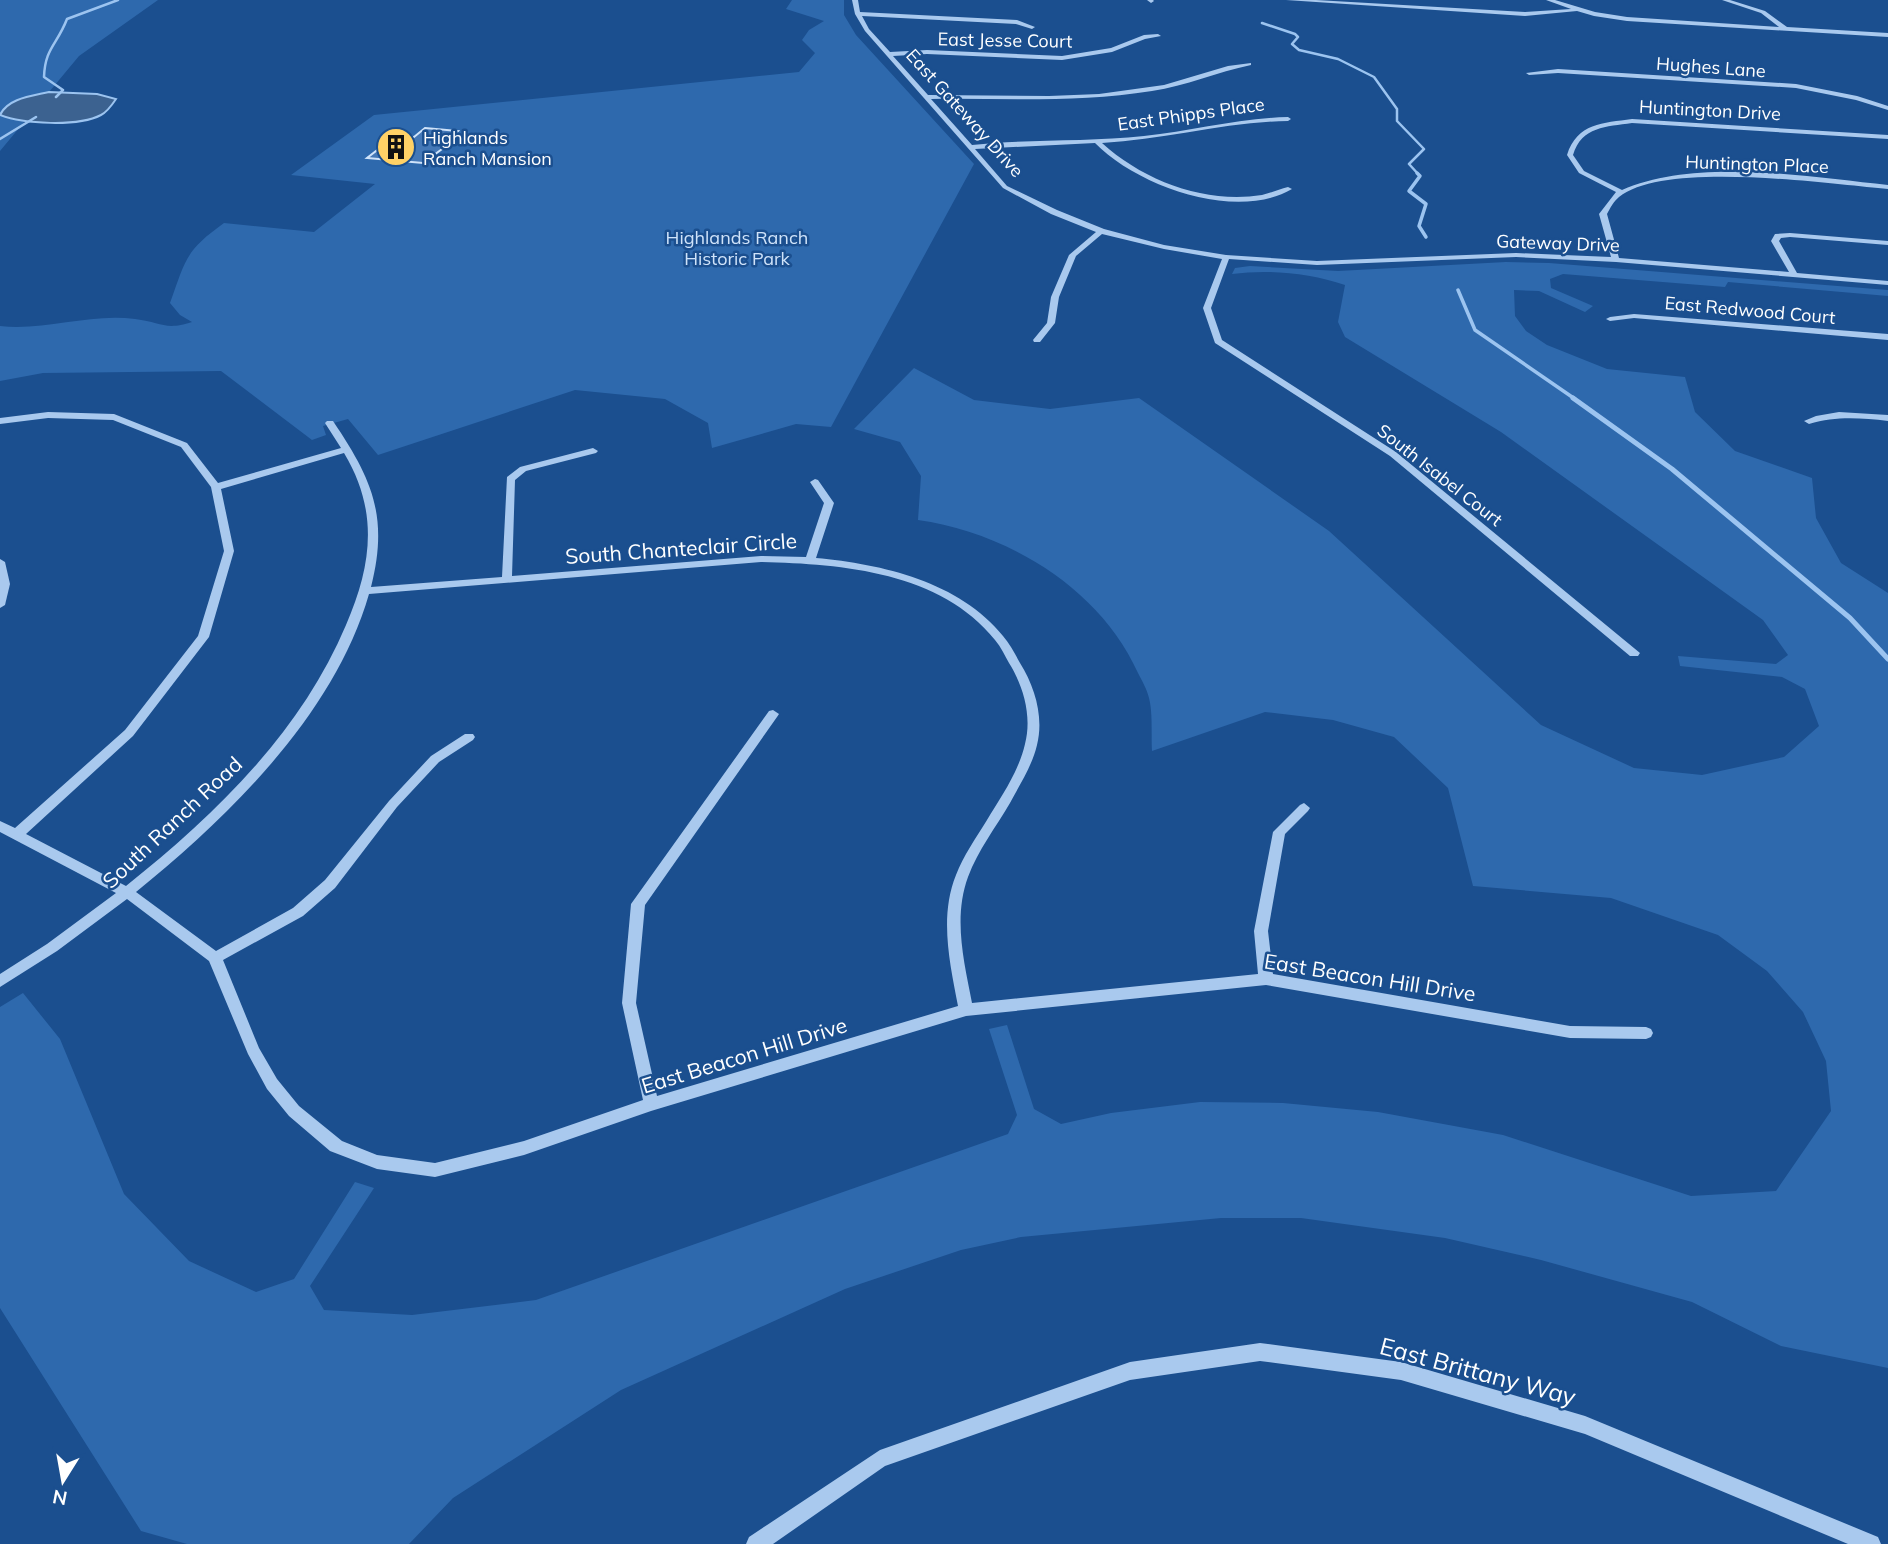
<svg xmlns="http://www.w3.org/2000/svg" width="1888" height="1544" font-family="Mulish,sans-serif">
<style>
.green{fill:#2e69ad}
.water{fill:#3c6290;stroke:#9cc4f0;stroke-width:2}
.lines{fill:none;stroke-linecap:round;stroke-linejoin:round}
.stream-far2{stroke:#9cc4f0;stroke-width:2.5}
.stream-far1{stroke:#9cc4f0;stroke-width:3.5}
.stream{stroke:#9cc4f0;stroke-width:5}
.building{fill:#4478b7;stroke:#cfe3fa;stroke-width:2}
.minor{fill:#a9c9ee;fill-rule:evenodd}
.labels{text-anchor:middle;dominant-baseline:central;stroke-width:5;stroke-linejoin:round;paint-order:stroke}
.far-street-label{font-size:18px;fill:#fff;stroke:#1b4f8f}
.far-poi-label{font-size:18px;fill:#fff;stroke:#1b4f8f;text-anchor:start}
.far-park-label{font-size:18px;fill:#cfe3fa;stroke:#1b4f8f}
.street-label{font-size:21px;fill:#fff;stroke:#1b4f8f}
.near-street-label{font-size:24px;fill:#fff;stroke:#1b4f8f}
</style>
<rect width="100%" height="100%" fill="#1b4f8f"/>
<g class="green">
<path d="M 0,0 L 158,0 L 79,56 L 0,151 Z"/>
<path d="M 792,0 L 844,0 L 844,15 L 856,35 L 974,164 L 831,427 L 796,424 L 712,448 L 708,423 L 665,399 L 575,390 L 378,455 L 348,419 L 323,426 L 326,435 L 312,440 L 221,371 L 43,373 L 0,381 L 0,326 C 45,331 90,313 135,319 C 161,322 165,331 192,322 L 180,315 L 170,303 C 186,259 185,251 224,223 L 314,232 L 375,184 L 291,175 L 374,115 L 799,72 L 815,53 L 802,40 L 809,30 L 824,21 L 786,9 Z"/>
<path d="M 1506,262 L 1549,263 L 1888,290 L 1888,296 L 1728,282 L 1725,287 L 1563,274 L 1550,279 L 1551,288 L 1593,306 L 1585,312 L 1539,291 L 1514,290 L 1515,316 L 1526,331 L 1547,345 L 1607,369 L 1685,377 L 1695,412 L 1735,451 L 1812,478 L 1816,518 L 1841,563 L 1888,593 L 1888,1368 L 1781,1346 L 1692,1302 L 1541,1260 L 1445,1238 L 1301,1218 L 1221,1218 L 1021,1237 L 961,1250 L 845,1289 L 621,1390 L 453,1498 L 409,1544 L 187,1544 L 141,1531 L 0,1308 L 0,1007 L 23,993 L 60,1039 L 124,1194 L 189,1261 L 256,1292 L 294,1279 L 355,1182 L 374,1188 L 310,1286 L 324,1310 L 412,1315 L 536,1300 L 1008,1134 L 1017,1115 L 989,1029 L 1007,1025 L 1034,1109 L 1061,1124 L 1111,1113 L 1200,1102 L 1283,1103 L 1378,1112 L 1503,1135 L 1691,1196 L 1776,1191 L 1831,1111 L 1826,1061 L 1803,1012 L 1767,971 L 1718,935 L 1611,898 L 1473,886 L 1448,788 L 1394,737 L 1333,720 L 1265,712 L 1152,751 C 1151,735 1153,714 1149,698 C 1147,689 1142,681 1138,673 C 1100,588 1008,533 918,520 L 921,476 L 900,442 L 854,429 L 914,368 L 974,400 L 1050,409 L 1139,398 L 1329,531 L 1541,725 L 1634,768 L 1702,775 L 1784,757 L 1819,726 L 1805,689 L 1782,677 L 1680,666 L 1678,656 L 1776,664 L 1788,655 L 1763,620 L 1501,432 L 1345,337 L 1338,322 L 1345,285 C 1310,273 1269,269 1232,274 L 1235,268 L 1250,266 L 1338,271 Z"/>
</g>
<path class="water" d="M 49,92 L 97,94 L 116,99 C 112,105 107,112 101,115 C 78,127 23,124 0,115 C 8,98 32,96 49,92 Z"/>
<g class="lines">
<g class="stream-far2">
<path d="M 1262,23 L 1295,34 L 1298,37 L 1292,44 L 1299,50 L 1338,59 L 1374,77 L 1397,109 L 1397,121 L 1424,149 L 1409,164 L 1419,175"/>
<path d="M 56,97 L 63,90 L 44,77 C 45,48 57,45 67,19 L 118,0"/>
<path d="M 0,139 L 36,117"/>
</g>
<g class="stream-far1">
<path d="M 1417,173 L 1420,176 L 1409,191 L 1426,204 L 1419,226 L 1426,237"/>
<path d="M 1458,290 L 1475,330 L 1575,399"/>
</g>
<path class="stream" d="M 1573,398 L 1672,469 L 1850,618 L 1888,659"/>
</g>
<path class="building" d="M 425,128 L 458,131 L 452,137 L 457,138 L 423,163 L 367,158 L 389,141 L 402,136 L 414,137 Z"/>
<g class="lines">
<g class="minor">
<path d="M 852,0 L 858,0 L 860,12 L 1017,20 L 1035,27 L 1032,29 L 1016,24 L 862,16 L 869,29 L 890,52 L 927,50 L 1062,56 L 1111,48 L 1144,35 L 1158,34 L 1161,36 L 1145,39 L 1112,52 L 1062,60 L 927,54 L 893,56 L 928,95 L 1049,96 L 1099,94 L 1164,85 L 1228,66 L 1251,63 L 1251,65 C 1217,72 1186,86 1152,91 C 1078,103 1005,98 931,99 L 972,145 C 1029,139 1087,142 1144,136 C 1192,131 1239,118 1288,117 L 1291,119 L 1288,121 C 1225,122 1164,140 1102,143 C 1144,181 1205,204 1262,195 C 1271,193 1279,189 1288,187 L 1292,189 C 1236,222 1137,186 1095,143 L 975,149 L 1007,186 L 1057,210 L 1104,229 L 1164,245 L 1226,255 L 1317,261 L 1516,253 L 1611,257 L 1599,214 L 1616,192 L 1579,173 L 1567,155 C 1577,123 1603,123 1632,119 L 1888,135 L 1888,139 L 1632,123 C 1606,127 1582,126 1573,155 L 1584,171 L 1622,190 C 1696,157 1808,177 1888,185 L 1888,189 C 1829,184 1665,160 1619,197 C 1614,201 1610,208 1607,214 L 1619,258 L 1789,272 L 1771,241 L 1775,234 L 1790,233 L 1888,241 L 1888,245 L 1790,237 L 1781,238 L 1779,241 L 1797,273 L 1888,281 L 1888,285 L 1616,262 L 1516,257 L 1317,265 L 1229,259 L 1211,308 L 1222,340 L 1396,452 L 1640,653 L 1638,656 L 1630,656 L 1390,456 L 1215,343 L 1203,308 L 1222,259 L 1164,249 L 1102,234 L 1076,256 L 1059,297 L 1055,323 L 1040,342 L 1034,342 L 1033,340 L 1047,323 L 1051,297 L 1069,255 L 1096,232 L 1051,214 L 1003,188 L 865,31 L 855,14 Z"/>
<path d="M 1147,0 L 1153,0 L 1154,1 L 1151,3 Z"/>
<path d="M 1286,0 L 1316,0 L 1525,12 L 1571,9 L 1546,0 L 1555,0 L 1595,12 L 1627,17 L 1779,27 L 1761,13 L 1722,0 L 1730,0 L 1765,11 L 1787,27 L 1888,33 L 1888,37 L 1627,21 L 1594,16 L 1577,11 L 1525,16 Z"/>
<path d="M 1558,69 L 1796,84 L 1857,96 L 1888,106 L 1888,110 L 1856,100 L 1796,88 L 1558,73 L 1529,75 L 1526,73 Z"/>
<path d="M 1634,314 L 1888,334 L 1888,340 L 1634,318 L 1610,321 L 1606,319 L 1610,317 Z"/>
<path d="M 48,412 L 114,414 L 187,443 L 218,483 L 341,448 L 325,423 L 327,421 L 333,421 C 372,479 389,516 371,587 L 502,577 L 507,477 L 520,467 L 593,448 L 598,451 L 596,453 L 526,471 L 515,480 L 512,576 L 761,556 L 806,557 L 824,503 L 810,482 L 815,479 L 818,480 L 834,503 L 816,558 C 882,564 960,582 1003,636 C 1010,644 1015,654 1020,663 C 1035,687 1044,717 1037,745 C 1032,766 1020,784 1010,803 C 996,827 978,850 968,877 C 953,918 964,962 972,1003 L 1258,974 L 1254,931 L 1273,832 L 1300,805 L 1304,803 L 1310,808 L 1308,811 L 1285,834 L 1268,931 L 1273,974 L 1570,1026 L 1646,1027 L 1651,1029 L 1653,1033 L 1651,1037 L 1646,1039 L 1570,1038 L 1266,985 L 966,1016 L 651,1111 L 524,1155 L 435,1177 L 377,1169 L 330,1151 L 289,1116 L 267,1089 L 248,1054 L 209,961 L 127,899 L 57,951 L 0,987 L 0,974 L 47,944 L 116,893 L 0,832 L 0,821 L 15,828 L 125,730 L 198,636 L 224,551 L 211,487 L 181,447 L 113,420 L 48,418 L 0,424 L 0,418 ZM 344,453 C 379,511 372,565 346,625 C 301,732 215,815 126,886 L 26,834 L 133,736 L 209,637 L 234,551 L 221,489 ZM 761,562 C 842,564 941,572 995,640 C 1001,647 1005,656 1009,663 C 1024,687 1032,717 1025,744 C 1019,771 1001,797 987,820 C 976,838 963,856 956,875 C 939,917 950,964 958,1006 L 657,1096 L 636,1003 L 645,905 L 777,717 L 779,714 L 773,710 L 769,711 L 631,904 L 622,1003 L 643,1100 L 524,1141 L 435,1163 L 377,1155 L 342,1141 L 299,1106 L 277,1079 L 259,1048 L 223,960 L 303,916 L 335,888 L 397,807 L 439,762 L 473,740 L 475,737 L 473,734 L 465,734 L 431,756 L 389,801 L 325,880 L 293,908 L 216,951 L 136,892 C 230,816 335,713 369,594 Z"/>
<path d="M 1839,412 L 1888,415 L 1888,421 C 1860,418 1836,416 1809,424 L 1804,421 L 1816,416 Z"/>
<path d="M 0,559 L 5,562 L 10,584 L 5,605 L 0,608 Z"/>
<path d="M 1260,1343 L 1401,1362 L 1585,1416 L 1878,1537 L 1881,1544 L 1848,1544 L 1585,1434 L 1401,1380 L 1260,1361 L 1130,1380 L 885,1466 L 773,1544 L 746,1544 L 749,1537 L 880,1450 L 1130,1362 Z"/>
</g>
</g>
<defs>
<symbol id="building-disc" viewBox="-11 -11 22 22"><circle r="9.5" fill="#ffd166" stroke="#1b4f8f"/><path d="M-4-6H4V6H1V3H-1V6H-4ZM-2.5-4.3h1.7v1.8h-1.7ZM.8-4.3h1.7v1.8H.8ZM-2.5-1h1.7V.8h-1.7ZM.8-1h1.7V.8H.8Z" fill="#111"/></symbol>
</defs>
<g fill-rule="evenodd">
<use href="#building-disc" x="374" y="125" width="44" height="44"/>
</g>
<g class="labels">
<g class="far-street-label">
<text transform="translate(1005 40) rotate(1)">East Jesse Court</text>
<text transform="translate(1711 67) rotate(4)">Hughes Lane</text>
<text transform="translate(1710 110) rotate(3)">Huntington Drive</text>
<text transform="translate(965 113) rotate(48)">East Gateway Drive</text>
<text transform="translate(1191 114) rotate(-8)">East Phipps Place</text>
<text transform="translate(1757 164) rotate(2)">Huntington Place</text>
<text transform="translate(1558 243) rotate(2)">Gateway Drive</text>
<text transform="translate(1750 310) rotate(5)">East Redwood Court</text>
<text transform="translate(1440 475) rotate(38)">South Isabel Court</text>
</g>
<g class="far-poi-label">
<text x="423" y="137">Highlands<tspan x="423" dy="21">Ranch Mansion</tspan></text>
</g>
<g class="far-park-label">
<text x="737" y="237">Highlands Ranch<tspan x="737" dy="21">Historic Park</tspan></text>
</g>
<g class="street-label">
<text transform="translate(681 548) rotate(-4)">South Chanteclair Circle</text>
<text transform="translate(172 822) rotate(-43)">South Ranch Road</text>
<text transform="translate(1370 977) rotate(9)">East Beacon Hill Drive</text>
<text transform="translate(744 1055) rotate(-17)">East Beacon Hill Drive</text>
</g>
<g class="near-street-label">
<text transform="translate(1478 1371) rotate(15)">East Brittany Way</text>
</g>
</g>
<g transform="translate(63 1481) rotate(191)" stroke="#1b4f8f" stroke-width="5" paint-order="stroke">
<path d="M0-5L12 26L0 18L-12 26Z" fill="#ffffff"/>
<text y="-10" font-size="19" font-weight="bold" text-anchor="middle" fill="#ffffff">N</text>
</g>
</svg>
